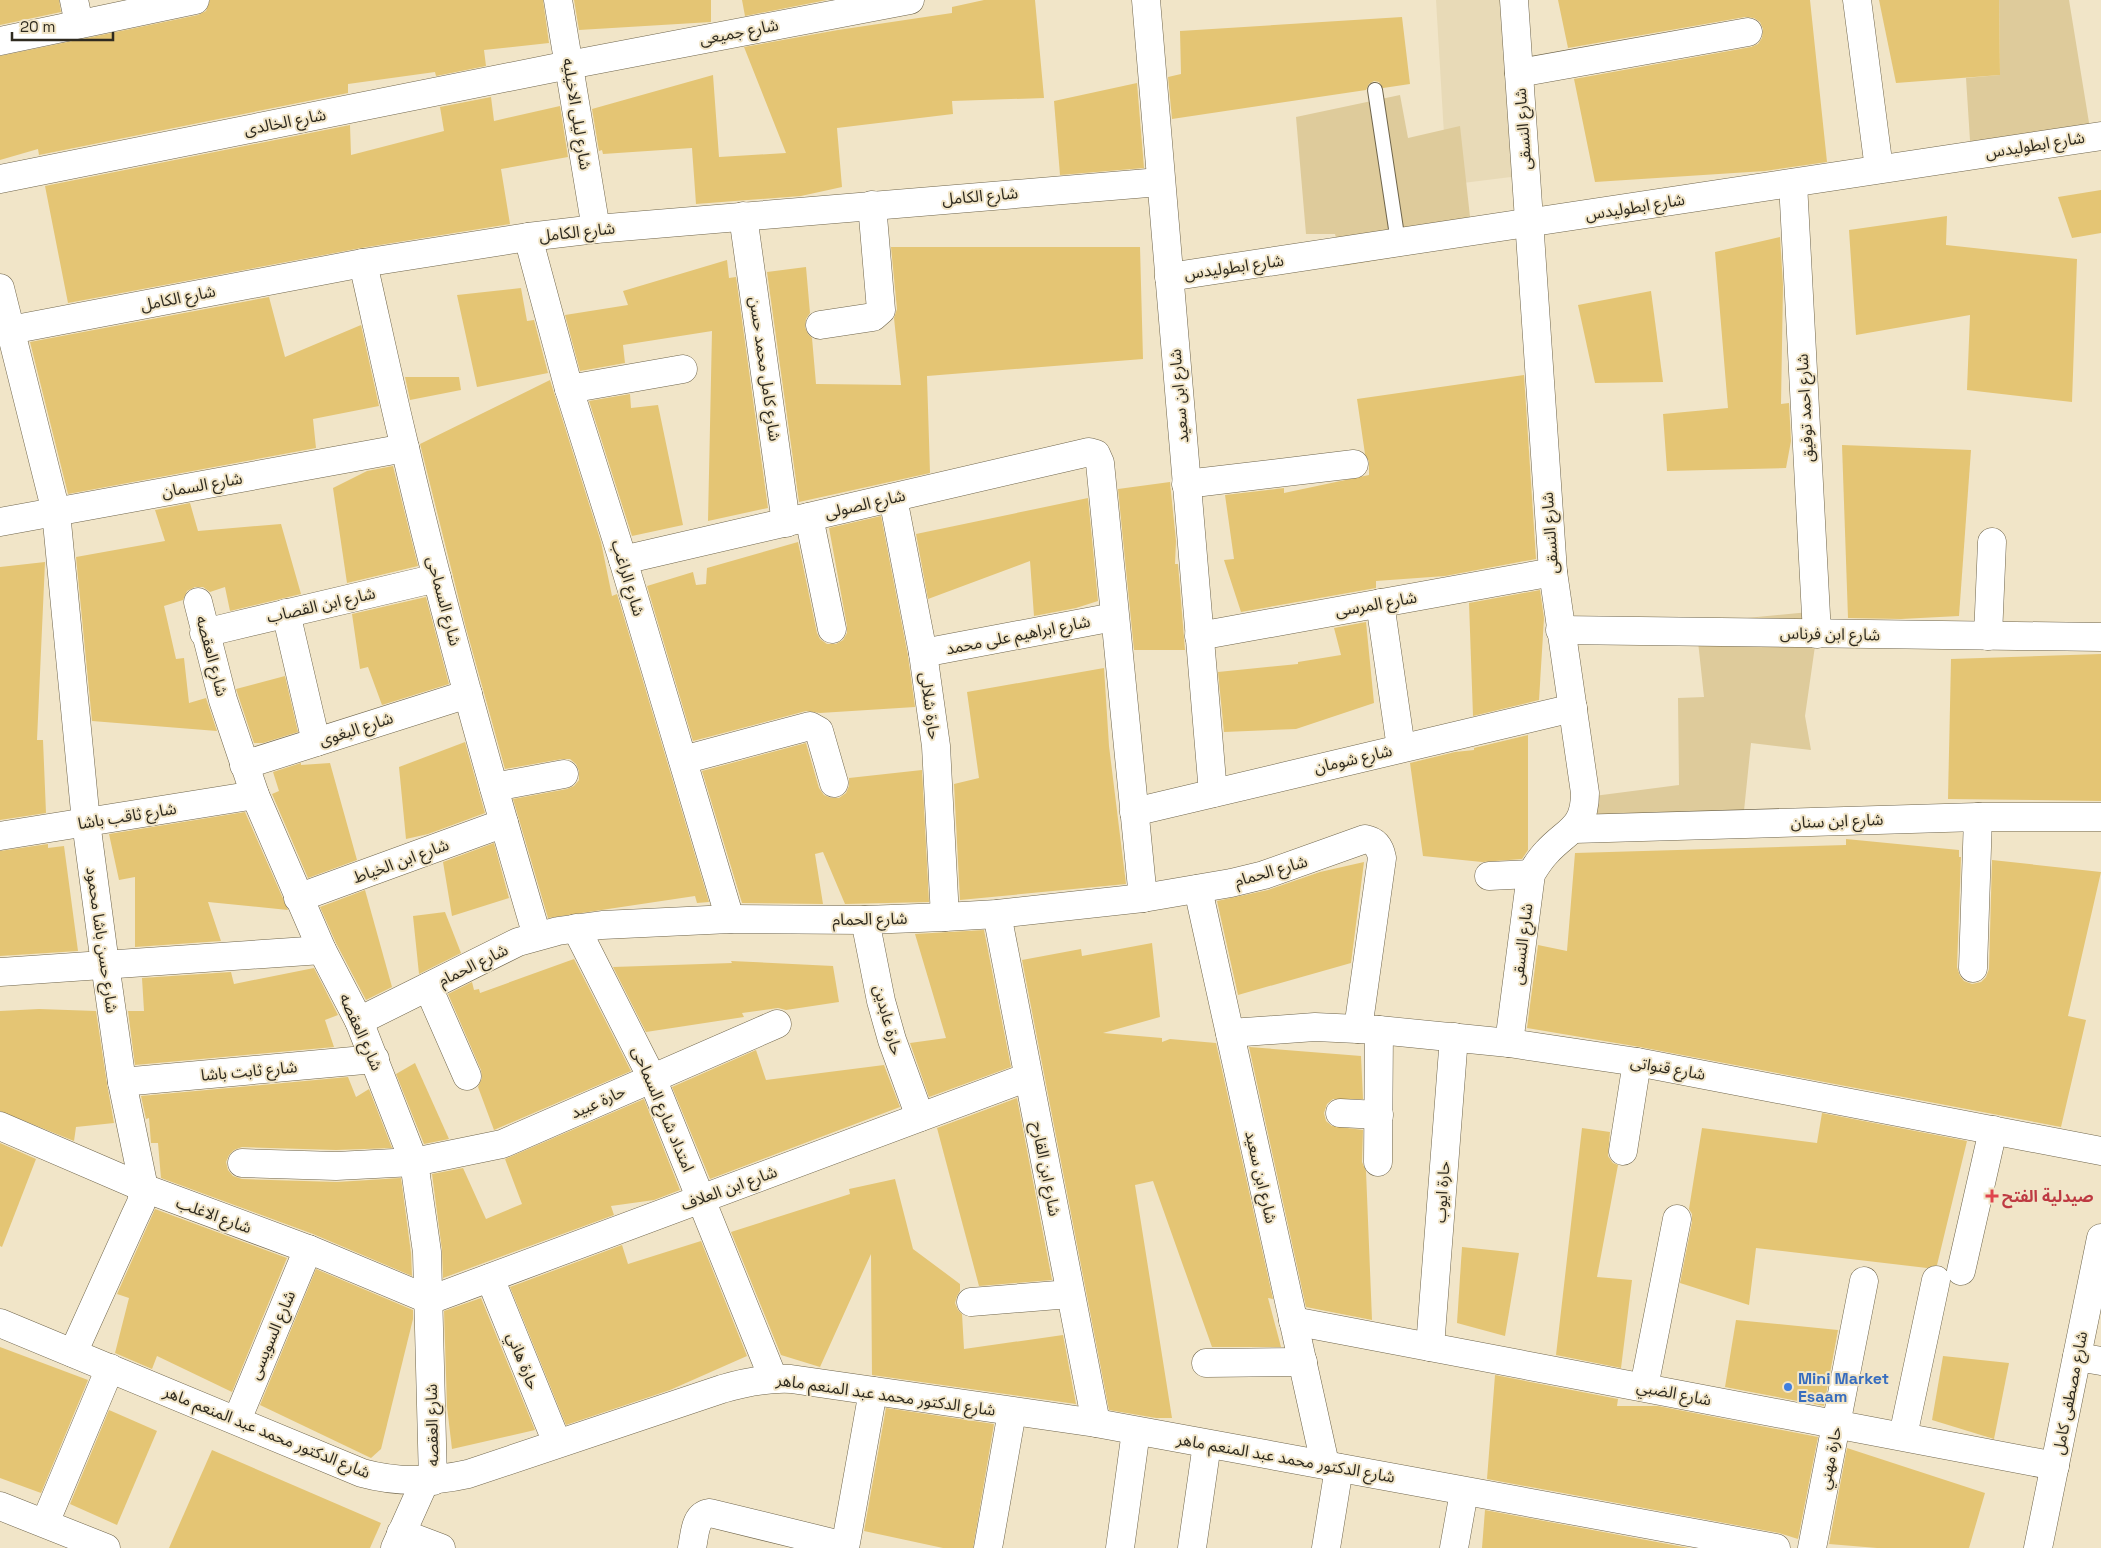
<svg xmlns="http://www.w3.org/2000/svg" width="2101" height="1548" font-family="'Space Grotesk','Noto Sans Arabic',sans-serif">
<style>
.built{fill:#e8dab7}
.park{fill:#decb9b}
.building{fill:#e4c574}
.lines{fill:none;stroke-linecap:round;stroke-linejoin:round}
.lane-casing{stroke:#6f654c;stroke-width:16}
.street-casing{stroke:#6f654c;stroke-width:29}
.secondary-casing{stroke:#6f654c;stroke-width:29}
.lane{stroke:#fff;stroke-width:14}
.street{stroke:#fff;stroke-width:28}
.secondary{stroke:#fff;stroke-width:28}
.health-dot{fill:#e0444e;stroke:#f1e5c8;stroke-width:2}
.shop-dot{fill:#3f7fe0;stroke:#f1e5c8;stroke-width:2}
.labels{text-anchor:middle;dominant-baseline:central;stroke-width:4;stroke-linejoin:round;paint-order:stroke}
.street-label{font-size:16px;fill:#2f2b20;stroke:#f1e5c8}
.health-label{font-size:16px;font-weight:bold;fill:#be3a42;stroke:#f1e5c8;text-anchor:start}
.shop-label{font-size:16px;font-weight:bold;fill:#366cbe;stroke:#f1e5c8;text-anchor:start}
</style>
<rect width="100%" height="100%" fill="#f1e5c8"/>
<path class="built" d="M 1436,0 L 1505,0 L 1519,176 L 1447,185 Z"/>
<g class="park">
<path d="M 1999,0 L 2069,0 L 2092,141 L 1971,156 L 1966,78 L 2000,75 Z"/>
<path d="M 1400,95 L 1408,138 L 1460,126 L 1473,244 L 1343,266 L 1335,234 L 1306,234 L 1296,117 Z"/>
<path d="M 1820,611 L 1805,716 L 1811,750 L 1751,743 L 1742,830 L 1592,829 L 1594,796 L 1679,785 L 1678,698 L 1704,697 L 1696,623 Z"/>
</g>
<g class="building">
<path d="M 0,0 L 59,0 L 61,12 L 0,25 Z"/>
<path d="M 210,0 L 543,0 L 549,43 L 484,50 L 486,66 L 436,76 L 435,72 L 348,84 L 348,93 L 39,155 L 38,149 L 0,160 L 0,56 L 198,15 L 206,11 Z"/>
<path d="M 574,0 L 711,0 L 711,22 L 579,30 Z"/>
<path d="M 742,0 L 827,0 L 745,16 Z"/>
<path d="M 984,0 L 1035,0 L 1044,98 L 952,101 L 953,114 L 837,128 L 842,187 L 801,196 L 696,204 L 692,148 L 603,154 L 602,150 L 599,151 L 592,109 L 713,75 L 719,157 L 786,153 L 744,47 L 838,30 L 952,13 L 952,7 Z"/>
<path d="M 1558,0 L 1810,0 L 1827,162 L 1765,171 L 1595,182 L 1574,79 L 1751,47 L 1758,44 L 1762,38 L 1763,29 L 1760,22 L 1754,18 L 1745,17 L 1568,48 Z"/>
<path d="M 1879,0 L 1999,0 L 2000,75 L 1896,83 Z"/>
<path d="M 1402,17 L 1410,84 L 1383,88 L 1379,82 L 1374,81 L 1369,84 L 1366,90 L 1172,119 L 1168,77 L 1181,74 L 1180,31 Z"/>
<path d="M 1137,83 L 1144,168 L 1060,175 L 1054,101 Z"/>
<path d="M 491,97 L 494,121 L 560,106 L 568,157 L 501,169 L 510,224 L 361,248 L 68,303 L 45,186 L 350,125 L 351,155 L 444,131 L 440,107 Z"/>
<path d="M 2101,190 L 2101,233 L 2072,238 L 2058,197 Z"/>
<path d="M 1947,216 L 1946,245 L 2077,259 L 2072,402 L 1967,390 L 1970,315 L 1856,335 L 1849,230 Z"/>
<path d="M 1780,237 L 1783,285 L 1781,404 L 1789,403 L 1791,441 L 1786,468 L 1667,471 L 1663,414 L 1728,408 L 1715,252 Z"/>
<path d="M 891,247 L 1140,247 L 1143,359 L 927,376 L 930,473 L 799,502 L 767,272 L 806,267 L 810,313 L 806,319 L 805,327 L 808,334 L 812,338 L 816,384 L 901,385 L 894,318 L 897,309 Z"/>
<path d="M 727,260 L 729,278 L 736,277 L 768,508 L 708,521 L 712,331 L 623,345 L 625,363 L 580,371 L 565,315 L 628,305 L 623,291 Z"/>
<path d="M 521,288 L 527,321 L 534,320 L 548,373 L 477,387 L 457,295 Z"/>
<path d="M 1651,291 L 1663,382 L 1595,383 L 1578,305 Z"/>
<path d="M 269,297 L 285,357 L 361,325 L 379,406 L 313,419 L 316,448 L 68,494 L 30,342 Z"/>
<path d="M 1524,375 L 1536,559 L 1445,576 L 1376,581 L 1376,588 L 1241,612 L 1224,560 L 1234,559 L 1225,495 L 1284,488 L 1284,493 L 1369,475 L 1369,462 L 1365,454 L 1357,399 Z"/>
<path d="M 405,377 L 459,377 L 461,390 L 410,400 Z"/>
<path d="M 550,380 L 601,542 L 612,596 L 617,594 L 709,902 L 697,903 L 695,896 L 548,918 L 513,799 L 567,789 L 574,786 L 579,780 L 579,771 L 576,764 L 570,759 L 562,759 L 505,769 L 466,628 L 420,444 Z"/>
<path d="M 630,394 L 631,408 L 658,405 L 683,525 L 632,536 L 589,401 Z"/>
<path d="M 1842,445 L 1971,450 L 1959,616 L 1901,619 L 1848,618 Z"/>
<path d="M 393,466 L 418,566 L 347,583 L 333,488 L 367,471 Z"/>
<path d="M 1170,482 L 1176,541 L 1175,564 L 1178,564 L 1185,650 L 1134,650 L 1118,489 Z"/>
<path d="M 1088,498 L 1098,601 L 1076,608 L 1034,616 L 1030,561 L 928,599 L 916,534 Z"/>
<path d="M 190,503 L 198,531 L 281,524 L 301,594 L 230,611 L 225,587 L 210,592 L 203,587 L 195,587 L 187,591 L 183,600 L 164,606 L 176,659 L 184,658 L 189,703 L 206,698 L 217,731 L 92,721 L 76,557 L 165,541 L 155,510 Z"/>
<path d="M 881,516 L 908,656 L 915,707 L 820,713 L 806,711 L 693,741 L 647,586 L 693,572 L 696,585 L 706,584 L 707,568 L 798,542 L 817,633 L 820,639 L 827,644 L 836,644 L 843,640 L 847,633 L 847,626 L 829,528 Z"/>
<path d="M 45,562 L 37,740 L 43,740 L 46,813 L 0,820 L 0,567 Z"/>
<path d="M 1540,590 L 1544,618 L 1539,700 L 1473,716 L 1469,603 Z"/>
<path d="M 426,597 L 449,684 L 382,705 L 368,667 L 360,669 L 352,614 Z"/>
<path d="M 1366,622 L 1374,703 L 1296,729 L 1224,732 L 1218,672 L 1298,664 L 1298,662 L 1341,655 L 1334,628 Z"/>
<path d="M 2101,654 L 2101,801 L 1948,799 L 1951,659 Z"/>
<path d="M 1104,668 L 1109,746 L 1126,884 L 960,900 L 954,784 L 979,778 L 967,692 Z"/>
<path d="M 285,676 L 298,732 L 263,743 L 254,743 L 236,689 Z"/>
<path d="M 1528,735 L 1528,850 L 1522,859 L 1482,862 L 1423,856 L 1410,763 L 1455,752 L 1474,750 L 1474,748 Z"/>
<path d="M 465,742 L 485,813 L 428,834 L 406,839 L 399,767 Z"/>
<path d="M 806,743 L 819,788 L 824,795 L 831,798 L 839,798 L 846,793 L 849,786 L 849,778 L 922,770 L 929,902 L 845,904 L 823,852 L 815,854 L 823,904 L 742,903 L 702,771 Z"/>
<path d="M 301,763 L 301,765 L 330,763 L 357,860 L 308,878 L 272,794 L 279,791 L 273,772 Z"/>
<path d="M 245,812 L 288,910 L 208,902 L 221,941 L 135,947 L 135,877 L 119,880 L 109,834 Z"/>
<path d="M 1846,839 L 1959,850 L 1959,857 L 1961,857 L 1957,967 L 1960,976 L 1964,981 L 1972,984 L 1981,982 L 1986,977 L 1989,969 L 1992,860 L 2101,872 L 2068,1016 L 2086,1020 L 2061,1127 L 1640,1047 L 1527,1028 L 1538,945 L 1567,951 L 1575,853 L 1846,845 Z"/>
<path d="M 494,843 L 509,898 L 452,916 L 443,862 Z"/>
<path d="M 48,844 L 48,848 L 64,846 L 78,951 L 0,956 L 0,851 Z"/>
<path d="M 1364,862 L 1351,963 L 1238,995 L 1217,901 L 1268,890 L 1320,872 Z"/>
<path d="M 365,890 L 392,987 L 366,1000 L 336,943 L 320,907 Z"/>
<path d="M 445,912 L 461,953 L 419,974 L 413,916 Z"/>
<path d="M 984,930 L 1011,1067 L 929,1097 L 910,1043 L 946,1038 L 915,934 Z"/>
<path d="M 1152,943 L 1160,1017 L 1103,1033 L 1162,1038 L 1162,1042 L 1170,1039 L 1216,1043 L 1273,1299 L 1268,1298 L 1281,1347 L 1212,1347 L 1153,1181 L 1135,1185 L 1172,1418 L 1156,1418 L 1109,1410 L 1022,960 L 1081,949 L 1082,956 Z"/>
<path d="M 574,959 L 631,1071 L 494,1130 L 478,1087 L 482,1078 L 481,1070 L 448,994 L 472,982 L 474,990 L 479,989 L 480,993 Z"/>
<path d="M 731,961 L 833,966 L 839,1002 L 786,1010 L 778,1008 L 742,1013 L 744,1017 L 646,1032 L 613,967 L 732,963 Z"/>
<path d="M 314,968 L 338,1015 L 325,1020 L 334,1047 L 135,1065 L 128,1011 L 144,1011 L 142,978 L 231,972 L 234,984 Z"/>
<path d="M 39,1009 L 96,1011 L 107,1084 L 114,1123 L 76,1127 L 74,1141 L 0,1111 L 0,1011 Z"/>
<path d="M 1249,1047 L 1361,1056 L 1363,1099 L 1333,1099 L 1327,1104 L 1324,1113 L 1326,1121 L 1332,1126 L 1363,1130 L 1362,1162 L 1366,1171 L 1372,1320 L 1306,1307 Z"/>
<path d="M 756,1050 L 766,1080 L 884,1065 L 900,1107 L 710,1179 L 672,1087 Z"/>
<path d="M 415,1063 L 449,1139 L 424,1144 L 396,1074 Z"/>
<path d="M 348,1077 L 356,1097 L 369,1089 L 392,1148 L 336,1150 L 242,1147 L 234,1150 L 229,1155 L 226,1162 L 228,1170 L 233,1176 L 242,1179 L 337,1182 L 401,1178 L 411,1253 L 412,1276 L 313,1234 L 161,1178 L 158,1143 L 151,1143 L 149,1118 L 146,1119 L 141,1096 Z"/>
<path d="M 1017,1098 L 1052,1280 L 979,1286 L 937,1128 Z"/>
<path d="M 644,1099 L 680,1190 L 654,1200 L 611,1206 L 614,1215 L 443,1278 L 442,1250 L 432,1174 L 463,1168 L 486,1219 L 522,1204 L 505,1159 Z"/>
<path d="M 1822,1113 L 1967,1141 L 1937,1265 L 1927,1268 L 1756,1248 L 1749,1305 L 1680,1283 L 1692,1222 L 1692,1214 L 1689,1209 L 1702,1128 L 1817,1143 Z"/>
<path d="M 1582,1128 L 1610,1132 L 1608,1156 L 1613,1163 L 1618,1165 L 1597,1277 L 1632,1280 L 1621,1368 L 1556,1355 Z"/>
<path d="M 0,1143 L 36,1159 L 2,1247 L 0,1246 Z"/>
<path d="M 895,1179 L 913,1249 L 960,1284 L 960,1291 L 957,1296 L 955,1303 L 958,1310 L 962,1314 L 964,1349 L 1063,1335 L 1076,1404 L 872,1375 L 871,1254 L 820,1367 L 781,1355 L 731,1232 L 850,1194 L 849,1189 Z"/>
<path d="M 155,1209 L 287,1258 L 232,1392 L 157,1356 L 152,1369 L 115,1353 L 129,1298 L 117,1294 Z"/>
<path d="M 701,1241 L 747,1356 L 670,1390 L 566,1425 L 510,1287 L 622,1245 L 628,1264 Z"/>
<path d="M 1462,1247 L 1519,1253 L 1505,1336 L 1457,1323 Z"/>
<path d="M 316,1269 L 413,1310 L 413,1319 L 381,1449 L 371,1458 L 260,1405 Z"/>
<path d="M 481,1298 L 535,1430 L 452,1449 L 447,1407 L 444,1311 Z"/>
<path d="M 1736,1320 L 1838,1330 L 1824,1406 L 1725,1387 Z"/>
<path d="M 0,1347 L 88,1380 L 41,1493 L 0,1478 Z"/>
<path d="M 1943,1356 L 2009,1363 L 1994,1439 L 1932,1420 Z"/>
<path d="M 1495,1375 L 1618,1399 L 1617,1406 L 1658,1406 L 1818,1437 L 1798,1539 L 1779,1533 L 1487,1479 Z"/>
<path d="M 886,1408 L 994,1424 L 973,1548 L 943,1548 L 864,1531 Z"/>
<path d="M 109,1410 L 157,1431 L 117,1525 L 70,1504 Z"/>
<path d="M 1847,1448 L 1985,1493 L 1969,1548 L 1877,1548 L 1829,1544 Z"/>
<path d="M 212,1450 L 381,1523 L 370,1548 L 169,1548 Z"/>
<path d="M 1485,1510 L 1689,1548 L 1482,1548 Z"/>
</g>
<g class="lines">
<defs>
<path id="lane" d="M 1375,90 L 1398,242"/>
<g id="street">
<path d="M 74,0 L 79,24"/>
<path d="M 558,0 L 596,229"/>
<path d="M 1146,0 L 1213,793"/>
<path d="M 1857,0 L 1879,169"/>
<path d="M 0,41 L 195,0"/>
<path d="M 1519,73 L 1748,32"/>
<path d="M 0,179 L 569,65 L 910,0"/>
<path d="M 1793,183 L 1817,634"/>
<path d="M 743,216 L 786,523"/>
<path d="M 528,237 L 569,389 L 623,560 L 730,919"/>
<path d="M 363,263 C 377,325 390,386 405,448 C 443,612 489,774 537,936"/>
<path d="M 1169,277 L 2101,136"/>
<path d="M 0,288 L 56,512 L 86,822 L 105,964 L 122,1082 L 144,1188 L 141,1203 L 134,1218 L 73,1353"/>
<path d="M 820,325 L 873,317 L 881,310 L 872,205"/>
<path d="M 0,332 L 363,263 L 528,237 L 596,229 L 1160,182"/>
<path d="M 569,389 L 683,369"/>
<path d="M 1186,484 L 1354,464"/>
<path d="M 893,498 L 923,653 L 936,746 L 945,917"/>
<path d="M 809,517 L 832,629"/>
<path d="M 0,522 L 405,448"/>
<path d="M 623,560 L 1089,452 L 1096,454 L 1100,463 L 1143,898"/>
<path d="M 198,602 L 223,700 L 255,795 L 322,950 L 359,1021 L 414,1162 L 427,1252 L 433,1481"/>
<path d="M 1380,603 L 1401,748"/>
<path d="M 286,613 L 316,742"/>
<path d="M 1560,630 L 2101,637"/>
<path d="M 204,633 L 437,578"/>
<path d="M 1199,636 L 1553,572"/>
<path d="M 1988,636 L 1992,542"/>
<path d="M 923,653 L 1114,617"/>
<path d="M 683,760 L 810,726 L 819,731 L 834,783"/>
<path d="M 244,765 L 468,694"/>
<path d="M 494,787 L 564,774"/>
<path d="M 1134,812 L 1573,708"/>
<path d="M 1574,829 L 1978,817 L 2101,817"/>
<path d="M 0,836 L 255,795"/>
<path d="M 1489,876 L 1531,874"/>
<path d="M 1198,889 L 1325,1464"/>
<path d="M 298,898 L 504,823"/>
<path d="M 997,914 L 1096,1423"/>
<path d="M 865,920 L 881,1001 L 892,1040 L 920,1117"/>
<path d="M 576,928 L 652,1078 L 773,1378"/>
<path d="M 1973,968 L 1978,817"/>
<path d="M 0,972 L 322,950"/>
<path d="M 428,987 L 467,1076"/>
<path d="M 359,1021 L 518,942 L 558,931 L 602,925 L 730,919 L 865,920 L 945,917 L 997,914 L 1143,898 L 1231,883 L 1264,875 L 1365,839 C 1376,841 1380,847 1382,858 L 1358,1029"/>
<path d="M 1230,1033 L 1315,1027 L 1379,1030 L 1509,1043 L 1637,1062 L 2101,1151"/>
<path d="M 1509,1043 L 1531,874 C 1536,866 1540,859 1547,852 C 1567,830 1585,829 1585,793 L 1553,572 L 1514,0"/>
<path d="M 122,1082 L 375,1059"/>
<path d="M 1340,1113 L 1379,1115"/>
<path d="M 0,1126 L 144,1188 L 308,1249 L 430,1300 L 1028,1077"/>
<path d="M 1623,1151 L 1637,1062"/>
<path d="M 1378,1162 L 1379,1030"/>
<path d="M 242,1163 L 336,1166 L 414,1162 L 502,1144 L 777,1024"/>
<path d="M 1961,1271 L 1993,1130"/>
<path d="M 490,1278 L 557,1443"/>
<path d="M 971,1302 L 1070,1294"/>
<path d="M 1293,1321 L 2055,1466"/>
<path d="M 0,1323 L 362,1473 C 398,1483 432,1482 468,1474 L 722,1389 C 745,1382 767,1378 791,1379 L 1096,1423 L 1776,1548"/>
<path d="M 1430,1347 L 1454,1037"/>
<path d="M 2077,1357 L 2101,1361"/>
<path d="M 1206,1363 L 1303,1362"/>
<path d="M 1644,1387 L 1677,1219"/>
<path d="M 237,1420 L 308,1249"/>
<path d="M 1903,1436 L 1936,1280"/>
<path d="M 0,1506 L 106,1548"/>
<path d="M 45,1523 L 110,1368"/>
<path d="M 401,1533 L 441,1548"/>
<path d="M 395,1548 L 425,1481"/>
<path d="M 692,1548 C 695,1535 694,1515 710,1513 L 845,1546"/>
<path d="M 845,1548 L 873,1391"/>
<path d="M 988,1548 L 1012,1412"/>
<path d="M 1120,1548 L 1136,1431"/>
<path d="M 1192,1548 L 1207,1444"/>
<path d="M 1326,1548 L 1339,1468"/>
<path d="M 1454,1548 L 1464,1492"/>
<path d="M 1812,1548 L 1864,1281"/>
</g>
<path id="secondary" d="M 2038,1548 L 2101,1238"/>
</defs>
<use href="#lane" class="lane-casing"/>
<use href="#street" class="street-casing"/>
<use href="#secondary" class="secondary-casing"/>
<use href="#lane" class="lane"/>
<use href="#street" class="street"/>
<use href="#secondary" class="secondary"/>
</g>
<path class="health-dot" d="M1989.5 1188.5h5v5h5v5h-5v5h-5v-5h-5v-5h5z"/>
<circle class="shop-dot" cx="1788" cy="1387" r="5"/>
<g class="labels">
<g class="street-label">
<text transform="translate(739 32) rotate(-11)">شارع جميعى</text>
<text transform="translate(577 114) rotate(81)">شارع ليلى الاخيليه</text>
<text transform="translate(285 122) rotate(-11)">شارع الخالدى</text>
<text transform="translate(1523 129) rotate(-94)">شارع النسقى</text>
<text transform="translate(2035 145) rotate(-9)">شارع ابطوليدس</text>
<text transform="translate(980 196) rotate(-5)">شارع الكامل</text>
<text transform="translate(1635 207) rotate(-9)">شارع ابطوليدس</text>
<text transform="translate(577 232) rotate(-6)">شارع الكامل</text>
<text transform="translate(1234 267) rotate(-8)">شارع ابطوليدس</text>
<text transform="translate(178 298) rotate(-11)">شارع الكامل</text>
<text transform="translate(765 369) rotate(82)">شارع كامل محمد حسن</text>
<text transform="translate(1179 396) rotate(-95)">شارع ابن سعيد</text>
<text transform="translate(1805 408) rotate(-93)">شارع احمد توفيق</text>
<text transform="translate(202 485) rotate(-10)">شارع السمان</text>
<text transform="translate(865 504) rotate(-13)">شارع الصولى</text>
<text transform="translate(1550 533) rotate(-94)">شارع النسقى</text>
<text transform="translate(628 578) rotate(73)">شارع الراغب</text>
<text transform="translate(444 601) rotate(75)">شارع السماحى</text>
<text transform="translate(1376 604) rotate(-10)">شارع المرسى</text>
<text transform="translate(321 605) rotate(-13)">شارع ابن القصاب</text>
<text transform="translate(1830 634) rotate(1)">شارع ابن فرناس</text>
<text transform="translate(1018 635) rotate(-11)">شارع ابراهيم على محمد</text>
<text transform="translate(212 656) rotate(75)">شارع العقصه</text>
<text transform="translate(930 706) rotate(82)">حارة شلالى</text>
<text transform="translate(356 729) rotate(-18)">شارع البغوى</text>
<text transform="translate(1353 759) rotate(-13)">شارع شومان</text>
<text transform="translate(127 816) rotate(-9)">شارع ثاقب باشا</text>
<text transform="translate(1837 821) rotate(-2)">شارع ابن سنان</text>
<text transform="translate(401 861) rotate(-20)">شارع ابن الخياط</text>
<text transform="translate(1271 871) rotate(-16)">شارع الحمام</text>
<text transform="translate(870 919) rotate(-1)">شارع الحمام</text>
<text transform="translate(102 940) rotate(82)">شارع حسن باشا محمود</text>
<text transform="translate(1522 944) rotate(-83)">شارع النسقى</text>
<text transform="translate(473 965) rotate(-26)">شارع الحمام</text>
<text transform="translate(888 1020) rotate(75)">حارة عابدين</text>
<text transform="translate(361 1032) rotate(66)">شارع العقصه</text>
<text transform="translate(1668 1068) rotate(10)">شارع قنواتى</text>
<text transform="translate(249 1071) rotate(-5)">شارع ثابت باشا</text>
<text transform="translate(598 1102) rotate(-24)">حارة عبيد</text>
<text transform="translate(663 1109) rotate(67)">امتداد شارع السماحى</text>
<text transform="translate(1046 1169) rotate(79)">شارع ابن القارح</text>
<text transform="translate(1261 1177) rotate(77)">شارع ابن سعيد</text>
<text transform="translate(729 1188) rotate(-20)">شارع ابن العلاف</text>
<text transform="translate(1442 1192) rotate(-86)">حارة ايوب</text>
<text transform="translate(214 1215) rotate(20)">شارع الاغلب</text>
<text transform="translate(272 1335) rotate(-67)">شارع السويسى</text>
<text transform="translate(523 1361) rotate(68)">حارة هاني</text>
<text transform="translate(1674 1393) rotate(11)">شارع الضبي</text>
<text transform="translate(2070 1393) rotate(-79)">شارع مصطفى كامل</text>
<text transform="translate(886 1395) rotate(8)">شارع الدكتور محمد عبد المنعم ماهر</text>
<text transform="translate(432 1425) rotate(-91)">شارع العقصه</text>
<text transform="translate(267 1432) rotate(22)">شارع الدكتور محمد عبد المنعم ماهر</text>
<text transform="translate(1286 1458) rotate(10)">شارع الدكتور محمد عبد المنعم ماهر</text>
<text transform="translate(1830 1458) rotate(-79)">حارة مهني</text>
</g>
<g class="health-label">
<text x="2002" y="1196">صيدلية الفتح</text>
</g>
<g class="shop-label">
<text x="1798" y="1378">Mini Market<tspan x="1798" dy="18">Esaam</tspan></text>
</g>
</g>
<path d="M12 32v8h101v-8" fill="none" stroke="#2f2b20" stroke-width="2.5"/>
<text x="20" y="32" font-size="15" fill="#2f2b20" stroke="#f1e5c8" stroke-width="4" paint-order="stroke">20 m</text>
</svg>
